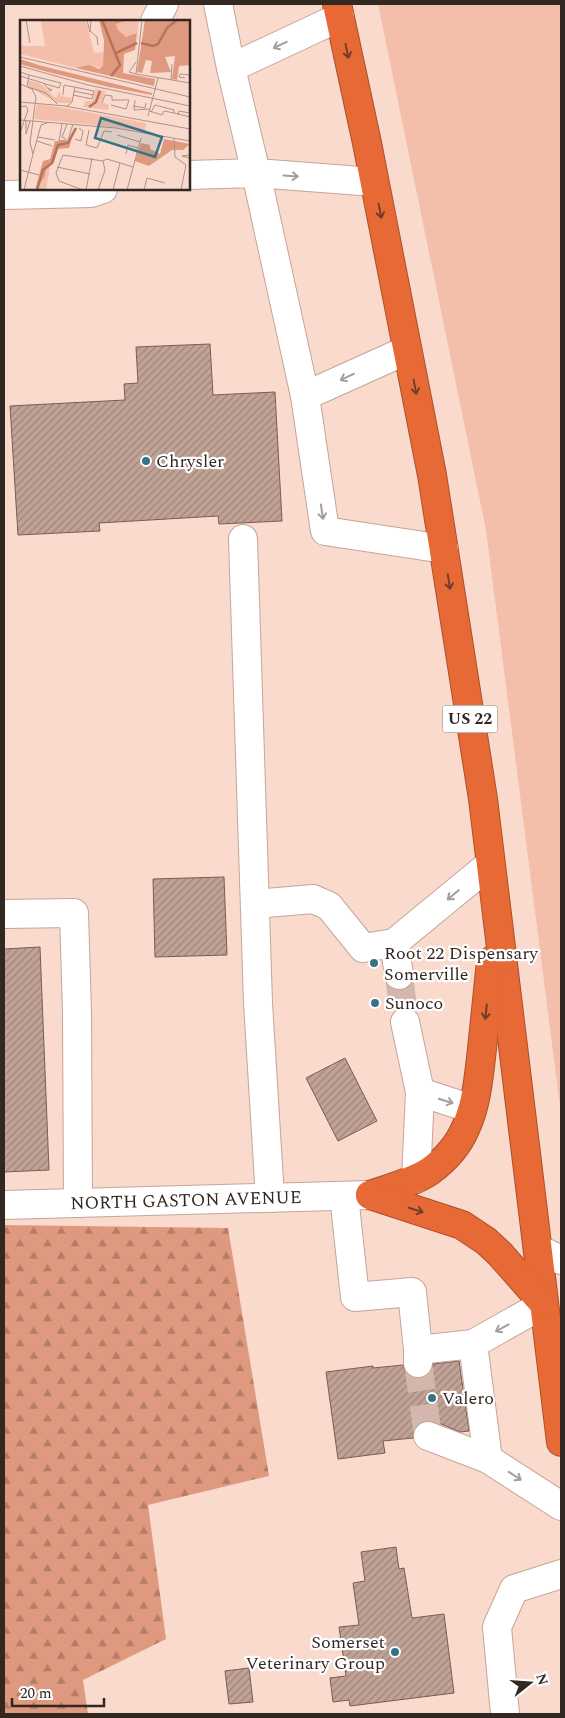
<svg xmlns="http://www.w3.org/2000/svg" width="565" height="1718" font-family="Spectral,serif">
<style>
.green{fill:#f3beaa}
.forest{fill:url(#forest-firs)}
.building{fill:url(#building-hatch);stroke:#795d53}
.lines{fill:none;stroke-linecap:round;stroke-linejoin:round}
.minor-tunnel{stroke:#d3b6ac;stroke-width:28;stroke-dasharray:28 14;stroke-linecap:butt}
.minor-casing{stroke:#c4a599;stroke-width:30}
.highway-casing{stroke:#a8522e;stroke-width:30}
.minor{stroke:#fff;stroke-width:28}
.highway{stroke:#e76935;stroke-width:28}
.oneway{stroke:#a39e9c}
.oneway2{stroke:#723e29}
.poi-dot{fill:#347388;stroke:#fff;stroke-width:2}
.labels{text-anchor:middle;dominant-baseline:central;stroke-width:4.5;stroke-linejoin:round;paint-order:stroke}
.shield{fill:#fff;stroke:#706864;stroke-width:1}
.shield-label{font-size:16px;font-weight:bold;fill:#332722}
.poi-label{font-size:18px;fill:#332722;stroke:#fff;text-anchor:start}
.street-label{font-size:18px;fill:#332722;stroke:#fff}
.inset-river{fill:none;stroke:#b6745a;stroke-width:2.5}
.inset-road{fill:none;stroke:#ab9289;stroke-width:1}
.view{fill:#347388;fill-opacity:0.15;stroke:#347388;stroke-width:2.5}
.inset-edge{fill:none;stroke:#332722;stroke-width:2.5}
</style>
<defs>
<pattern id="forest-firs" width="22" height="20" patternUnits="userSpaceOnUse" patternTransform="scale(1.25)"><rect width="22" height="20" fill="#de997e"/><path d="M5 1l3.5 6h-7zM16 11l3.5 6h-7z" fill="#b57d67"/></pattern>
<pattern id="building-hatch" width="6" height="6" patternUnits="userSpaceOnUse" patternTransform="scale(1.25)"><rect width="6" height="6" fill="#c1a296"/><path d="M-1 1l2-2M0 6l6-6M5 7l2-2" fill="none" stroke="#9d847a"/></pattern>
</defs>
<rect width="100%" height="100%" fill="#fbdace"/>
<path class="green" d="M 378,4 L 561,4 L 561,1114 L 486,530 Z"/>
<path class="forest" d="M 4,1225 L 228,1228 L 269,1476 L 148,1505 L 166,1639 L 83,1680 L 88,1714 L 4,1714 Z"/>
<g class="building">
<path d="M 210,344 L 213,395 L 275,392 L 282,521 L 219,524 L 218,516 L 99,523 L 100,531 L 18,535 L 10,406 L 125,400 L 124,384 L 138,383 L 136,347 Z"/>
<path d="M 224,877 L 227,955 L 155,957 L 153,879 Z"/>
<path d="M 40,947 L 49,1170 L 4,1172 L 4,949 Z"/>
<path d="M 345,1058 L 377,1121 L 338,1141 L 306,1078 Z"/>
<path d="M 459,1361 L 469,1431 L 460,1432 L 434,1421 L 425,1421 L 418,1424 L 414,1430 L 413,1438 L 383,1441 L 385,1453 L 338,1459 L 326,1372 L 373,1366 L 373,1368 L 403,1365 L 405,1371 L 410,1376 L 418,1379 L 426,1376 L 431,1371 L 433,1364 Z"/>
<path d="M 396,1547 L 399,1569 L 404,1568 L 412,1618 L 444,1614 L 454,1693 L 350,1706 L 349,1700 L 333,1702 L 330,1678 L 346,1676 L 339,1627 L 359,1625 L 353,1583 L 365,1581 L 361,1552 Z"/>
<path d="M 249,1668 L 253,1702 L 229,1704 L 225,1671 Z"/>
</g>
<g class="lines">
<g class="minor-tunnel">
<path d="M 399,975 L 405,1022"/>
<path d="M 418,1363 L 428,1436"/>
</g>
<defs>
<g id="minor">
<path d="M 218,4 L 231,68"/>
<path d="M 340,17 L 231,68 L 256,173 L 374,182"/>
<path d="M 155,21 L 164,4"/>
<path d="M 189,175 L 256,173 L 305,396"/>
<path d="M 4,195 L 91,193 L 103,189"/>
<path d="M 407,350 L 305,396 L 325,531 L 444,549"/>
<path d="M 243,539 L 258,1003 L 270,1198"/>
<path d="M 255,904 L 313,899 L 329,906 L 363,948 L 394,943 L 490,864"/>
<path d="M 4,914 L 74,913 L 77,1012 L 78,1203"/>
<path d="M 394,943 L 399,975"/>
<path d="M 405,1022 L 420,1092 L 416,1179"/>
<path d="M 420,1092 L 472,1109"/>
<path d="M 344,1196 L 355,1297 L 412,1292 L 418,1350 L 418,1363"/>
<path id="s1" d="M 4,1205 L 370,1195"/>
<path d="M 538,1249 L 561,1260"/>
<path d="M 544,1304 L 473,1344 L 488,1459 L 561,1506"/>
<path d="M 418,1350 L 473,1344"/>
<path d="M 428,1436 L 488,1459"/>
<path d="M 505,1714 L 497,1627 L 514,1589 L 561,1574"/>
</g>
<g id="highway">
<path d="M 337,4 L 367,143 L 432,475 L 483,799 L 561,1442"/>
<path d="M 370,1195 C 389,1188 412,1183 430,1171 C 445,1160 459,1144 466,1127 C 477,1103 479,1074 482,1049 C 485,1019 488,990 491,961"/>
<path d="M 370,1195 L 462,1225 L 486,1241 L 500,1254 L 544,1304"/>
</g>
</defs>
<use href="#minor" class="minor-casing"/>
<use href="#highway" class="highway-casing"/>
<use href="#minor" class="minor"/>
<use href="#highway" class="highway"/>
</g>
<defs><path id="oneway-shaft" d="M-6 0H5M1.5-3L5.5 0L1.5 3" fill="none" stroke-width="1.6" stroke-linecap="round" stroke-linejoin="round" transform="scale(1.25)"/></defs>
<g class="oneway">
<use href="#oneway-shaft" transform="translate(280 45) rotate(155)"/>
<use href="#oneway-shaft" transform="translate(291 176) rotate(4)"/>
<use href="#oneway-shaft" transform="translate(347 377) rotate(155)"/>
<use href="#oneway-shaft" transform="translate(322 512) rotate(82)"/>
<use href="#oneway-shaft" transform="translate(453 895) rotate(140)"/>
<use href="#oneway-shaft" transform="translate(446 1101) rotate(18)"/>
<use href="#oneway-shaft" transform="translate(502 1328) rotate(151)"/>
<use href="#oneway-shaft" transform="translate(515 1476) rotate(33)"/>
</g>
<g class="oneway2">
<use href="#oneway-shaft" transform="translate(347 51) rotate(78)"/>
<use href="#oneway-shaft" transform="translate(380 211) rotate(79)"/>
<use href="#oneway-shaft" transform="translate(415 387) rotate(79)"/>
<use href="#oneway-shaft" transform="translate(449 582) rotate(81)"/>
<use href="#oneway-shaft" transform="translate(486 1012) rotate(96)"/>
<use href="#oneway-shaft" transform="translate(416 1210) rotate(18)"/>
</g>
<g class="poi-dot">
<circle cx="146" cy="461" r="5"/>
<circle cx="374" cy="963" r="5"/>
<circle cx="375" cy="1003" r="5"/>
<circle cx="432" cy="1398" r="5"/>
<circle cx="395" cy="1652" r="5"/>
</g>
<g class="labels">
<rect class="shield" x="442.5" y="705.5" width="55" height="27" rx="4"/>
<g class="shield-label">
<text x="470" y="719">US 22</text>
</g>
<g class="poi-label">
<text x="156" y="461">Chrysler</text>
<text x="384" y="953">Root 22 Dispensary<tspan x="384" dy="21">Somerville</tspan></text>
<text x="385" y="1003">Sunoco</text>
<text x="442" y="1398">Valero</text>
<text x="385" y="1642" text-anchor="end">Somerset<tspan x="385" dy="21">Veterinary Group</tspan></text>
</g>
<g class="street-label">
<text stroke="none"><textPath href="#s1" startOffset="182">NORTH GASTON AVENUE</textPath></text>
</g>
</g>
<g transform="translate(20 20)">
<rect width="170" height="170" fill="#fbdace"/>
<path d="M 21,0 L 66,0 L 74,33 L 83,32 L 83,47 L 56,48 L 0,34 L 0,26 L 25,26 ZM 109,0 L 119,0 L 117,16 L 117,13 L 106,17 L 98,10 L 96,4 ZM 8,60 L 21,64 L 34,77 L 37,77 L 39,71 L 41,76 L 52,78 L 50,83 L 37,83 L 8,66 ZM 17,84 L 51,89 L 54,103 L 14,99 ZM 72,93 L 126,103 L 125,111 L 66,104 ZM 25,147 L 30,147 L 26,170 L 17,170 Z" fill="#f3beaa"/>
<path d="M 79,0 L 109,0 L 96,4 L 98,10 L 106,17 L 117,13 L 115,30 L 104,34 L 103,53 L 135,59 L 134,66 L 56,48 L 69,45 L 79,49 L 83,46 L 84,20 ZM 125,0 L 170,0 L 170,45 L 159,46 L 157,60 L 152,59 L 155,36 L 145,37 L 151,52 L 130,53 L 132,41 L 126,40 L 122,53 L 117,52 ZM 0,39 L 22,46 L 132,73 L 132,75 L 89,67 L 24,51 L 0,44 ZM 55,107 L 49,128 L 38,129 L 34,142 L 26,148 L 25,156 L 15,170 L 23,141 L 30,139 L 35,121 L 48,121 ZM 144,119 L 170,124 L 163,130 L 152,130 L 129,146 L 115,141 L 121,123 L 130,125 L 130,129 L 140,134 Z" fill="#de997e"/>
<path d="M 75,69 L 86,71 L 81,82 L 89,85 L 88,90 L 63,87 L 65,81 L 73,81 ZM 51,89 L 72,93 L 66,104 L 54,103 Z" fill="#f3beaa"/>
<path class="inset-river" d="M 82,0 L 100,45 L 91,56M 121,23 L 133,26 L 138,24 L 147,8 L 157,0M 96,36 L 96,33 L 117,23M 69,87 L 76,82 L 80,71M 17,170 L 23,150 L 32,143 L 38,125 L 48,123 L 56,108"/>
<path class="inset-road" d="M 6,0 L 10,23M 67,0 L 70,12 L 71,0M 122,0 L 116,54 L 170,63M 70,11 L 77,17 L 78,25M 0,37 L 170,77M 0,46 L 68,65 L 170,86M 0,52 L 9,55 L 7,67M 116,54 L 109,52 L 116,42M 0,56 L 39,68 L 41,63 L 9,55M 165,58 L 159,57 L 160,54 L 170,55M 151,60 L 152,44M 0,64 L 12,69 L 16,77 L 10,123 L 13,134 L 4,170M 24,64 L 30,71 L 32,70 L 28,68M 8,67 L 26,73 L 37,84M 54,71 L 73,75M 43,75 L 44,65 L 74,71 L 72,79 L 53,75M 115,80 L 114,90 L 130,89M 0,82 L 45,86 L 170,109M 82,83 L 85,75 L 92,76 L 92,80M 91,85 L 106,89 L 109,80 L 92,80M 47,86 L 52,82 L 55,67M 113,86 L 125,88 L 126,83M 0,87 L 6,86 L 8,90 L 0,113M 129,91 L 142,95 L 144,91 L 154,93 L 154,90 L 135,85 L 131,92M 154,93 L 170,97M 158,95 L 159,91 L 170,93M 128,96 L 138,58M 0,100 L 96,108 L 170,121M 6,100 L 6,114 L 10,101M 42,104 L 39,121 L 48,120 L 53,104M 69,110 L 66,125 L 77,128 L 84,111 L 92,112M 97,115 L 120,122M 18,117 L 35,120M 46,119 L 42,117 L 47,104M 55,119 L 61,121 L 63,111 L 59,108M 154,119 L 155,137 L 166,145 L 161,170M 17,121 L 32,126M 13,134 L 21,105 L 27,103M 106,134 L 108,125 L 118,128M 170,135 L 162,136 L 170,138M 83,141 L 87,139 L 113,147M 37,147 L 70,154M 0,150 L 19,155M 39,161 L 36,153 L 43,135 L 83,141M 39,161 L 63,170M 66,170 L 72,138M 78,170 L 85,150 L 83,141M 93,170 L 100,143M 107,170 L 121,118M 124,170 L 127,158 L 145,163"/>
<path class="view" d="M 81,98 L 142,117 L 135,137 L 75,118 Z"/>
<rect width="170" height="170" class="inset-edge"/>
</g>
<rect width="565" height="1718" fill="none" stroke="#332722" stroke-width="10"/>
<g transform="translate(530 1683) rotate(73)" stroke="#ffffff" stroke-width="4" paint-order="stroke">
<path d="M0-4L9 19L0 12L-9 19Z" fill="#332722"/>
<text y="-8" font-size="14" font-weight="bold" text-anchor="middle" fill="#332722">N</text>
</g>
<path d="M12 1698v8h92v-8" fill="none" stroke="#332722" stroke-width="2.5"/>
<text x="20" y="1698" font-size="15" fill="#332722" stroke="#ffffff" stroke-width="4" paint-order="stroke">20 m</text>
</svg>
